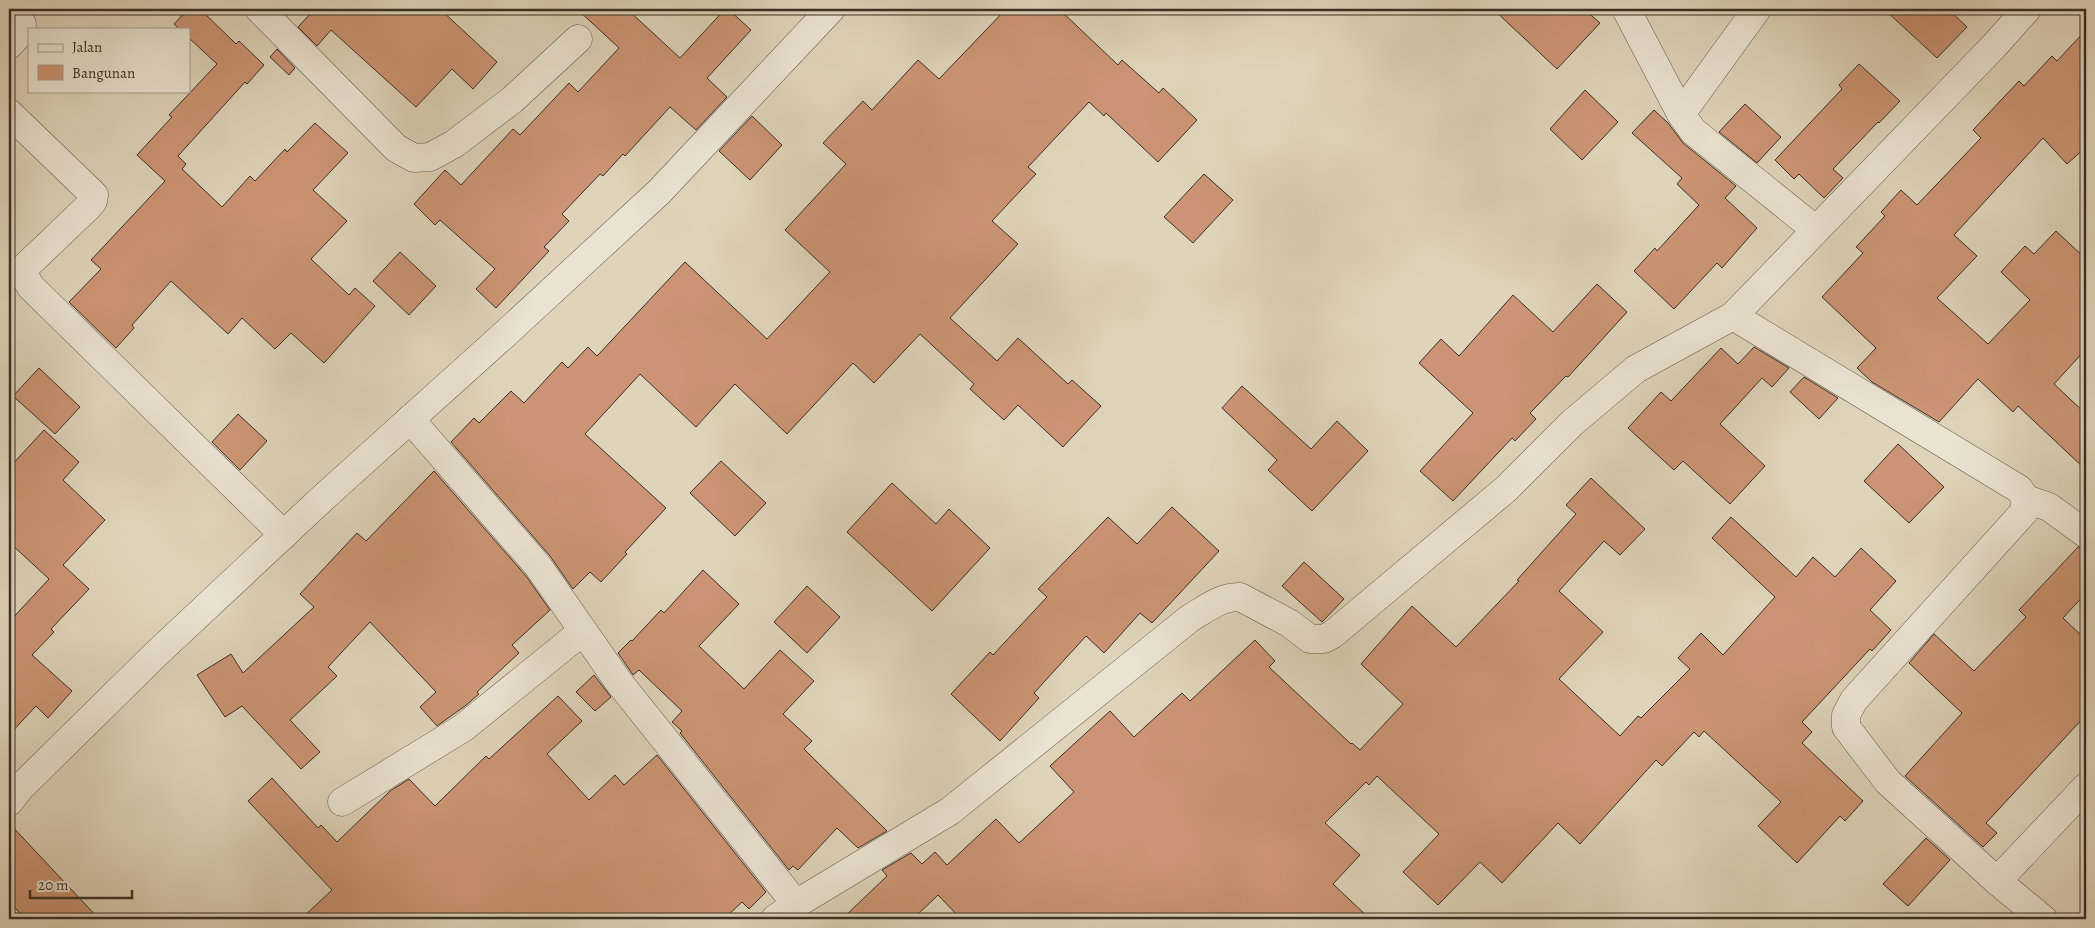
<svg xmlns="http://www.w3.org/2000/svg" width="2095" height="928" font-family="Alegreya,serif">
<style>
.building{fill:#cc9474;stroke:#3a3027}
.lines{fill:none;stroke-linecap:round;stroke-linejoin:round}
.street-casing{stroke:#63594c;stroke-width:29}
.street{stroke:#eae3d2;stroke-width:28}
</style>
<rect width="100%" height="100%" fill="#dfd4ba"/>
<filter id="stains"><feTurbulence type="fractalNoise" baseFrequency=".004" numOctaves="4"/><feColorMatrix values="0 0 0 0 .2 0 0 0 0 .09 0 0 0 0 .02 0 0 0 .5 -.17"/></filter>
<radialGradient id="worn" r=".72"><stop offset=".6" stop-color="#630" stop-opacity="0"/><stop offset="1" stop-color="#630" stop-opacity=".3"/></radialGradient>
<g class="building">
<path d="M 188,9 L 200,9 L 236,44 L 239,41 L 264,65 L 247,84 L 245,82 L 178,156 L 186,164 L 182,169 L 222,207 L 250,176 L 255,181 L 285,149 L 287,152 L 315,123 L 348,153 L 313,190 L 347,221 L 311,259 L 349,295 L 355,288 L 375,306 L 324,363 L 291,333 L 275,349 L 242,318 L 228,334 L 171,281 L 132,325 L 134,328 L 116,348 L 69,302 L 101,269 L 91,260 L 165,181 L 137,155 L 172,117 L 169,115 L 217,64 L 189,38 L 189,29 L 179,29 L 174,24 Z"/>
<path d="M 308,9 L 440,9 L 497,62 L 473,89 L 452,69 L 416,107 L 331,30 L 317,46 L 298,27 L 312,12 Z"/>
<path d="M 577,9 L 627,9 L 680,58 L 725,9 L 728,9 L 751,30 L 707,78 L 727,97 L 696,130 L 670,107 L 625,156 L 623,154 L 603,176 L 600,174 L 562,214 L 569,221 L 544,247 L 549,251 L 496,308 L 476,289 L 495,269 L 440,220 L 435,225 L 414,204 L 445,170 L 461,185 L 513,129 L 520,135 L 569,83 L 578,92 L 619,48 Z"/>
<path d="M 1006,9 L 1059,9 L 1118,65 L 1122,60 L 1159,93 L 1163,88 L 1197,120 L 1158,162 L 1106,113 L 1104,116 L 1089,102 L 1028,167 L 1036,174 L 992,221 L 1018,244 L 950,318 L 997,361 L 1018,338 L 1068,384 L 1072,380 L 1101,406 L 1063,447 L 1018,405 L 1004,420 L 970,389 L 974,384 L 920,334 L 874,383 L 853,363 L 787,434 L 735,384 L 696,427 L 640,374 L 585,434 L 666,508 L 625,552 L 627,554 L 601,582 L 590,572 L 573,589 L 550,556 L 451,442 L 474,418 L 479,423 L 511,391 L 524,403 L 562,362 L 568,368 L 588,347 L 597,356 L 685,262 L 767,339 L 830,272 L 785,230 L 846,164 L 823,143 L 863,101 L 872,110 L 918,60 L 939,79 Z"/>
<path d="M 1493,9 L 1584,9 L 1600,23 L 1557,69 Z"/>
<path d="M 1884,9 L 1948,9 L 1967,27 L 1937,58 Z"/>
<path d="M 2086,30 L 2086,147 L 2067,164 L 2043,138 L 1954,235 L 1977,256 L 1937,298 L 1988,344 L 2030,300 L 2001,272 L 2025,246 L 2034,254 L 2056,231 L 2086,259 L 2086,349 L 2054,384 L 2086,414 L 2086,470 L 2018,406 L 2013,412 L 1978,379 L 1939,422 L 1872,382 L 1857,368 L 1876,348 L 1822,297 L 1863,253 L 1856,247 L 1885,216 L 1881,212 L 1901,190 L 1917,205 L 1981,138 L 1973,130 L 2019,81 L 2024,86 L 2052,56 L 2057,61 Z"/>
<path d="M 277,49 L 295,68 L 289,75 L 270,57 Z"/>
<path d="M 1859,64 L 1900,101 L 1879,123 L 1878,122 L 1833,169 L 1843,178 L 1824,198 L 1799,174 L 1794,179 L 1775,160 L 1842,89 L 1839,85 Z"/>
<path d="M 1585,90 L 1618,122 L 1582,160 L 1550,129 Z"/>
<path d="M 1745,104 L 1781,137 L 1757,163 L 1719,132 Z"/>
<path d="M 1654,110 L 1668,123 L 1683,143 L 1736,186 L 1725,198 L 1757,228 L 1722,268 L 1717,263 L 1674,309 L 1634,271 L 1655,248 L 1657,251 L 1699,205 L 1677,184 L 1682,178 L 1632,133 Z"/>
<path d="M 752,116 L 782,145 L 750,180 L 719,151 Z"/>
<path d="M 1204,174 L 1233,200 L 1193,243 L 1164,217 Z"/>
<path d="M 400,252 L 436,286 L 409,315 L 373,281 Z"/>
<path d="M 1597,284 L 1627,312 L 1568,377 L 1566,376 L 1530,413 L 1536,419 L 1515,441 L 1512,438 L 1453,501 L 1420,471 L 1473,413 L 1419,363 L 1441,339 L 1459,356 L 1513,295 L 1553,332 Z"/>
<path d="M 1754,347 L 1789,368 L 1772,387 L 1762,378 L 1720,424 L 1765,466 L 1730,504 L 1683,461 L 1674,470 L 1628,428 L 1661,392 L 1671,401 L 1721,348 L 1738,364 Z"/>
<path d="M 39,368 L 80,407 L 55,434 L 13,396 Z"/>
<path d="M 1804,377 L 1838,398 L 1819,419 L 1790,392 Z"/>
<path d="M 1242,386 L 1311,449 L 1337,421 L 1368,451 L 1312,511 L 1268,470 L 1277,460 L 1222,408 Z"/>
<path d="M 238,414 L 267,441 L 240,470 L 212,442 Z"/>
<path d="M 44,430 L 79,462 L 63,480 L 105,520 L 63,565 L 89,589 L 51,629 L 54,632 L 32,655 L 72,691 L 48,718 L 36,706 L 9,735 L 9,622 L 49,579 L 9,542 L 9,468 Z"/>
<path d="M 1898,444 L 1944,487 L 1909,523 L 1864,481 Z"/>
<path d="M 721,461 L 766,503 L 735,536 L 690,493 Z"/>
<path d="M 434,471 L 526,576 L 550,610 L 512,645 L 519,653 L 477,692 L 479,694 L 465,706 L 437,726 L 420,707 L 436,692 L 370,622 L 328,667 L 337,676 L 290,720 L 320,752 L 301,769 L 242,706 L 225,717 L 197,675 L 231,654 L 243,673 L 314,607 L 300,594 L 357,533 L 366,541 Z"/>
<path d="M 1591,478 L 1645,529 L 1620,555 L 1604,541 L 1559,591 L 1603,632 L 1559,679 L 1620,736 L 1638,716 L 1641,718 L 1690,669 L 1678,658 L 1701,633 L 1723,655 L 1775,597 L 1712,538 L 1731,517 L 1796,577 L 1813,557 L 1835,577 L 1861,548 L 1896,581 L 1870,610 L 1891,630 L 1872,651 L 1870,649 L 1802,722 L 1812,732 L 1802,743 L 1863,801 L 1845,821 L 1840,816 L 1797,863 L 1758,826 L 1781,802 L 1704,731 L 1699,737 L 1694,732 L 1662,766 L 1656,760 L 1580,844 L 1558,823 L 1502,883 L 1480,862 L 1438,905 L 1403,872 L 1439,834 L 1377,776 L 1369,785 L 1366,782 L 1325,823 L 1360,855 L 1333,884 L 1370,919 L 961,919 L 938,895 L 913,919 L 842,919 L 887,876 L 882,870 L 911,853 L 922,864 L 935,852 L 947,865 L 996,819 L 1019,843 L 1074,792 L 1050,766 L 1110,711 L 1134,737 L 1182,693 L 1190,701 L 1255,640 L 1275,661 L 1269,667 L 1351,744 L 1352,743 L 1360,750 L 1403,704 L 1361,664 L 1412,606 L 1456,647 L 1519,581 L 1517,580 L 1576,514 L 1566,505 Z"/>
<path d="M 892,483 L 936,524 L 949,509 L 990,548 L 932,611 L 847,532 Z"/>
<path d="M 1172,507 L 1219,551 L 1152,623 L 1140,613 L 1104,653 L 1086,636 L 1034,693 L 1039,698 L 1000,741 L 951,694 L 990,652 L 993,655 L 1047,597 L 1038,589 L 1108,517 L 1137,544 Z"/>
<path d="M 2078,547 L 2086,549 L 2086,593 L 2063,618 L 2086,640 L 2086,715 L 1986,823 L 1997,833 L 1983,847 L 1905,776 L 1962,713 L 1909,663 L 1934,634 L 1974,671 L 2026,617 L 2019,610 Z"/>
<path d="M 1304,562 L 1344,599 L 1322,622 L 1282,586 Z"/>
<path d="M 703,570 L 739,604 L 699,646 L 744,689 L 780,650 L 814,681 L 783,714 L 812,741 L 804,749 L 887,831 L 858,848 L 837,828 L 798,870 L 793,866 L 789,870 L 680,733 L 682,731 L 672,722 L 682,711 L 639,670 L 633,675 L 631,672 L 618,653 L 631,640 L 632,641 L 661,610 L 664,613 Z"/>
<path d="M 807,586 L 840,617 L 807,653 L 774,622 Z"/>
<path d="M 594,675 L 611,697 L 595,711 L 576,692 Z"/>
<path d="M 558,696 L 582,721 L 547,754 L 589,800 L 615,775 L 624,785 L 657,755 L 766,892 L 749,909 L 742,902 L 724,919 L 301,919 L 332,890 L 248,801 L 272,778 L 318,828 L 321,825 L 337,842 L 390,791 L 409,779 L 435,806 L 486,756 L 489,759 Z"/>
<path d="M 9,823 L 99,919 L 25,919 L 9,901 Z"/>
<path d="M 1926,838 L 1950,860 L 1908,906 L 1883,884 Z"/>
</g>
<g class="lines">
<defs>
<g id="street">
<path d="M 259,9 L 396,148 L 414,158 L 430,157 L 454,144 L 512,100 L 578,39"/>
<path d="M 1626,9 L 1681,114 L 1693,131 L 1816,230"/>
<path d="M 9,12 L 22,24 C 22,33 15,38 9,45"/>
<path d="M 9,113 L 94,195 L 93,201 L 88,207 L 24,268 L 23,274 L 31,287 L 284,535"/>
<path d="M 1681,114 L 1757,9"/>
<path d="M 1733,316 L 2019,489 L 2026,499 L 2024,512 L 1854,700 L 1846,715 L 1846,727 L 1888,782 L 1997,881 L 2043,919"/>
<path d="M 410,419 L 538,566 L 618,681 L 796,904"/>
<path d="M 2026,499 L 2049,507 L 2086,534"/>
<path d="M 9,802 L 20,788 L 155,655 L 325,496 L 505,334 L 659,192 L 831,9"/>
<path d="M 342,802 L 463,728 L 583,631"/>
<path d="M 1997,881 L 2086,787"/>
<path d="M 775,919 L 796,904 L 950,811 L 1189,619 C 1204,610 1221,596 1240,597 L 1289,623 L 1310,639 L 1324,639 L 1333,634 L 1506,489 L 1572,423 L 1636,369 L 1733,316 L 1994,46 L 2027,9"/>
</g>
</defs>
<use href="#street" class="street-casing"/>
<use href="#street" class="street"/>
</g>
<rect width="2095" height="928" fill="none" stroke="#dfd4ba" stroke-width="30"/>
<rect x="10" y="10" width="2075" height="908" fill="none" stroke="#3a3027" stroke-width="2.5"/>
<rect x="15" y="15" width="2065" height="898" fill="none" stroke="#3a3027"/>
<rect x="28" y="28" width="162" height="65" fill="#eae3d2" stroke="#a49b8e"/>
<rect x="38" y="44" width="25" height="8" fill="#eae3d2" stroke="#a49b8e"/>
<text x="72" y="52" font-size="15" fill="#3a3027">Jalan</text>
<rect x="38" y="65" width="25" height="15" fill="#cc9474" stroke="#a49b8e"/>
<text x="72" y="78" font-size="15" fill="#3a3027">Bangunan</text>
<path d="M30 890v8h102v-8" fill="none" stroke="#3a3027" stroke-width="2.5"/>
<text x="38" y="890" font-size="15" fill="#3a3027" stroke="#eae3d2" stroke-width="4" paint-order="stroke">20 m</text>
<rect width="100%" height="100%" filter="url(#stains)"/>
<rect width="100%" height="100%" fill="url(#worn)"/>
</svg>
